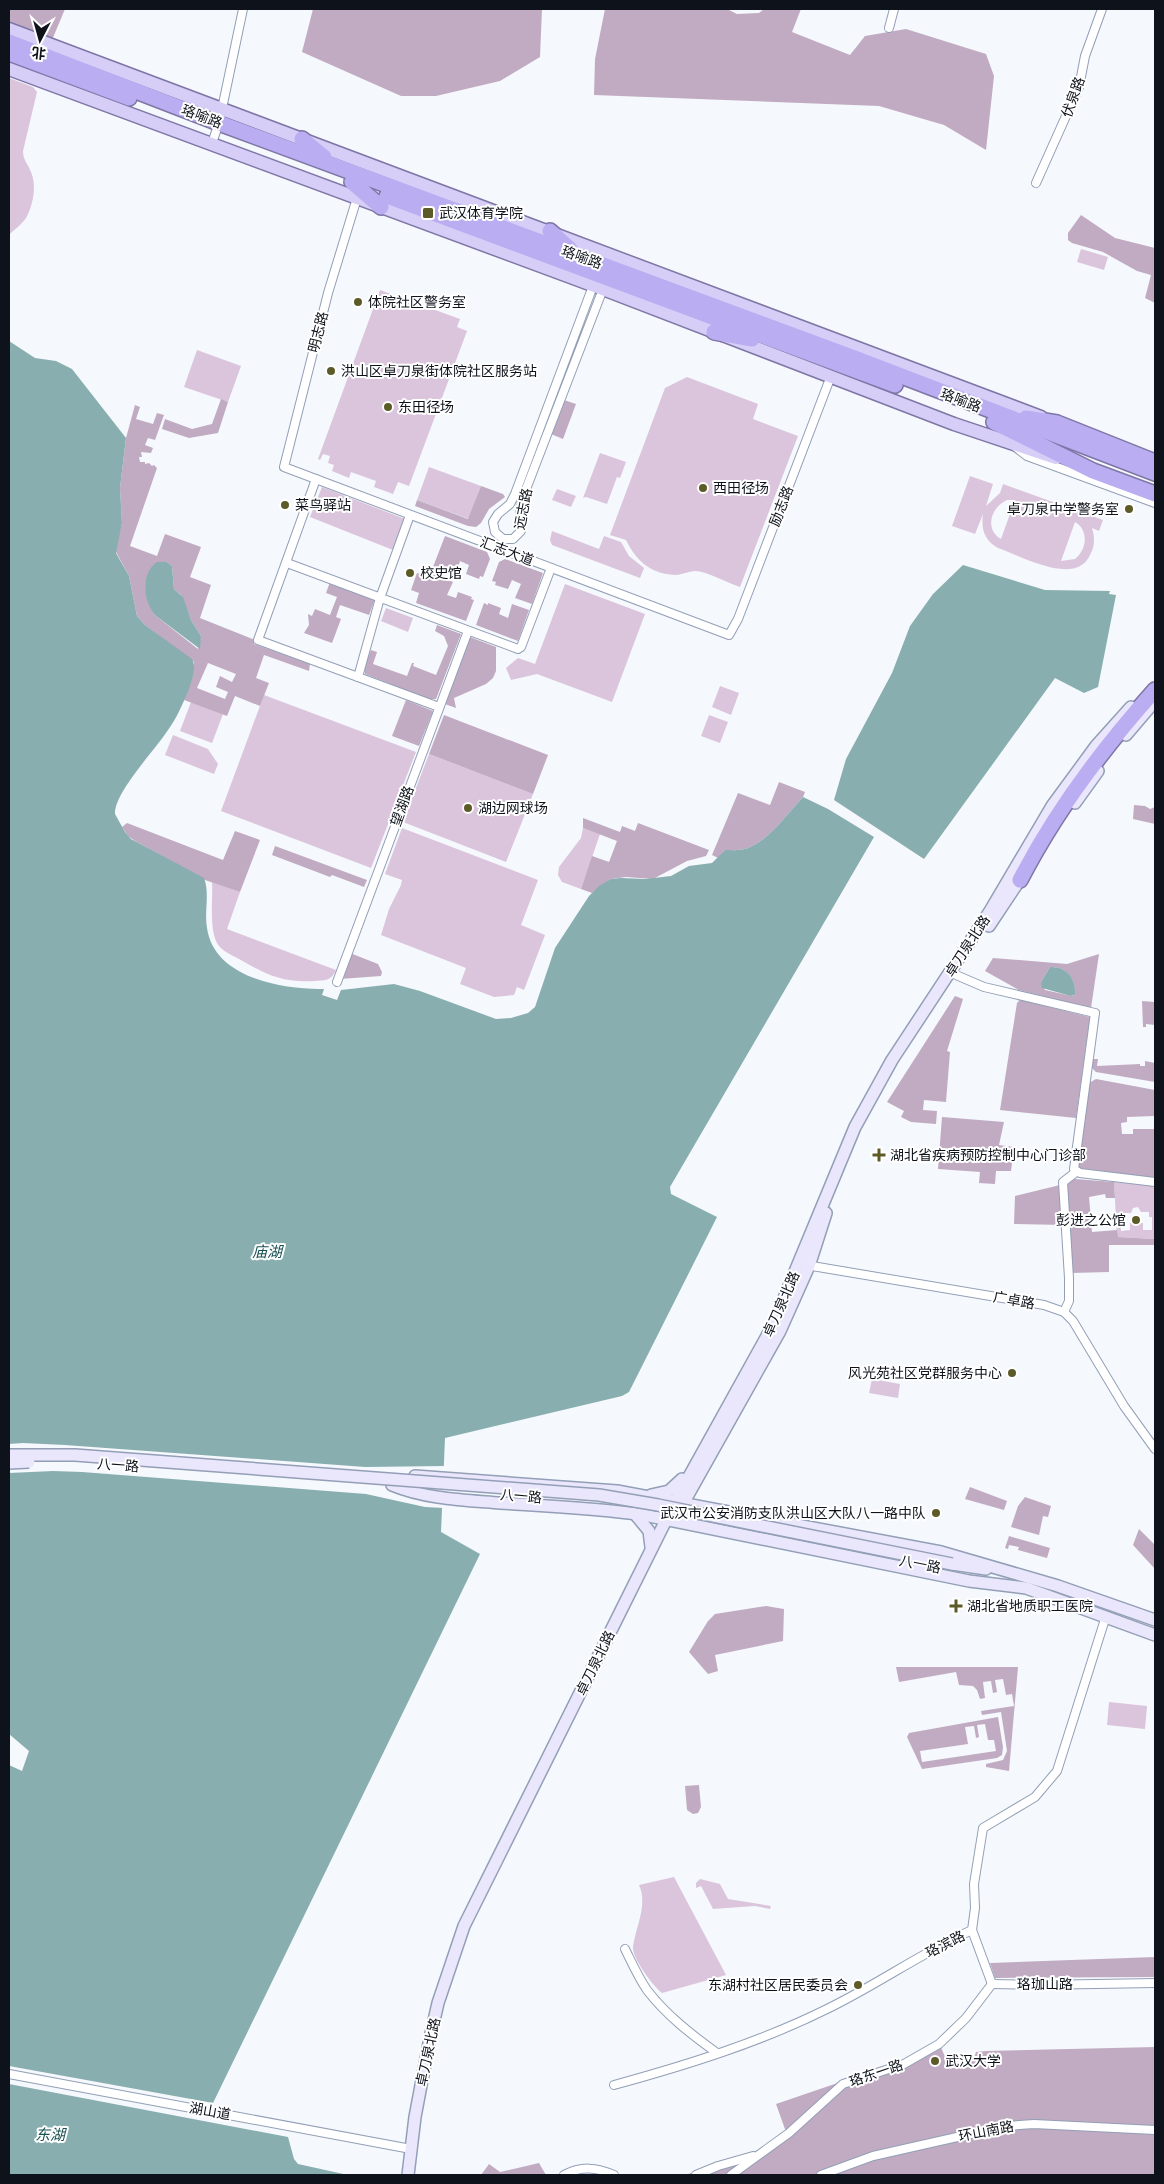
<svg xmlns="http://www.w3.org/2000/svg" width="1164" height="2184" font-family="'PT Sans Narrow','Noto Sans SC',sans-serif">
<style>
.green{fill:#dbc5dc;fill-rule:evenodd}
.forest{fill:#c1abc2;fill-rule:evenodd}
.water{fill:#89aeaf}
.pier{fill:#f5f8fd}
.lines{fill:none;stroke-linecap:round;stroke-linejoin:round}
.street-casing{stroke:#929fb6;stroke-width:10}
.secondary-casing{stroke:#929fb6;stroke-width:14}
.primary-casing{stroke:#7e77a6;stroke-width:15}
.highway-casing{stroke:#7e77a6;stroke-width:18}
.street{stroke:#fff;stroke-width:8}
.secondary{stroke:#eae6fb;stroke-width:11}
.primary{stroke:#d6cef7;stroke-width:12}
.highway{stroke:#baadf1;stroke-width:15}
.secondary-bridge-casing{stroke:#929fb6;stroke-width:14;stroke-linecap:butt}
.secondary-bridge{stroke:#eae6fb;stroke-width:11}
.poi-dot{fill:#5c5a26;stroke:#fff;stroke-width:2}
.labels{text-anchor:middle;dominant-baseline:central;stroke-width:4;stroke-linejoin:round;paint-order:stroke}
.street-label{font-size:14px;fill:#0e131b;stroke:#fff}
.poi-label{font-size:14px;fill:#0e131b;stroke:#fff;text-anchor:start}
.water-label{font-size:15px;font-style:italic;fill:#195052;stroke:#fff}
</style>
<rect width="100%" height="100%" fill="#f5f8fd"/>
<g class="green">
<path d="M 9,78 L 33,87 L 37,92 L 23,151 C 23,160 28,164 31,172 C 37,186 33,206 26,218 C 22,224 14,230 9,235 Z"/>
<path d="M 1081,249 L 1108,257 L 1104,270 L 1077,262 Z"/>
<path d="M 380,290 L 460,319 L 457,327 L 467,331 L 409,486 L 398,482 L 393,494 L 374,487 L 376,481 L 351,472 L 349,478 L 332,471 L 334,465 L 328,463 L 330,456 L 323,454 L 320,460 L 318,459 Z"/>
<path d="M 197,350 L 241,366 L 228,402 L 184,387 Z"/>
<path d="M 687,377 L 758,404 L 753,419 L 798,436 L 740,587 C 728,583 708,572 696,571 C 690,571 683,574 677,575 C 652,575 636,561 626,540 L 610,535 L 665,388 Z"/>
<path d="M 600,453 L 626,462 L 620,478 L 617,477 L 607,504 L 586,497 L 583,498 Z"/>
<path d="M 429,467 L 481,486 L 469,519 L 417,500 Z"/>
<path d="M 970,476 L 993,484 L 986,506 L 1000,493 L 1003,484 L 1103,520 L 1099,531 L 1092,528 C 1095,538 1095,546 1090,555 C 1076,587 1021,556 998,548 C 984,540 981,529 983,514 L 975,534 L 952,526 ZM 1007,500 L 1015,500 L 1001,539 C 984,529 991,507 1007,500 ZM 1075,522 C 1089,530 1087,550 1075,559 L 1061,561 Z"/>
<path d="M 322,487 L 405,519 L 393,550 L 310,517 Z"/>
<path d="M 557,489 L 576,496 L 571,507 L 552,500 Z"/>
<path d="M 552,531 L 599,549 L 604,536 L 621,542 L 629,556 L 644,568 L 640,578 L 552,545 L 550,540 Z"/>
<path d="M 565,584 L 645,614 L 612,702 L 537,674 L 511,680 L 506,668 L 518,658 L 535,664 Z"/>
<path d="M 386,608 L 413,618 L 408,632 L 381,621 Z"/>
<path d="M 720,686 L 739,693 L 731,715 L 712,707 Z"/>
<path d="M 264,695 L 416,752 L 371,868 L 221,811 Z"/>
<path d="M 191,702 L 223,714 L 212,743 L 180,731 Z"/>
<path d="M 709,715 L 728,722 L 720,743 L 701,736 Z"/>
<path d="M 173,735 L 208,749 L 218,764 L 214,774 L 165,755 Z"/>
<path d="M 429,754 L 533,794 L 506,862 L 403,822 Z"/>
<path d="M 402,828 L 538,880 L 521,925 L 545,935 L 524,990 L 517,987 L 514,995 L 494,997 L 460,984 L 466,968 L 381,935 L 389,909 L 401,885 L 402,880 L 385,874 Z"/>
<path d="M 583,828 L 600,834 L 581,889 L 562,882 L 558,875 L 559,867 L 581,838 Z"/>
<path d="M 212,882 L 240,892 L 227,929 L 336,970 C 331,981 326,980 315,981 C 282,983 267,975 239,959 C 232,955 221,951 217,943 C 209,927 213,900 212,882 Z"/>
<path d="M 1114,1182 L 1155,1186 L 1155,1239 L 1117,1237 ZM 1138,1207 L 1141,1212 L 1149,1212 L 1149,1217 L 1152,1217 L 1152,1230 L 1143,1230 L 1143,1223 L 1130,1223 L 1130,1230 L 1121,1231 L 1120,1218 L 1123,1217 L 1123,1213 L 1131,1213 L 1133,1208 Z"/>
<path d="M 872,1379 L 900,1384 L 898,1398 L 869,1393 Z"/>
<path d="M 1109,1702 L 1147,1706 L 1145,1729 L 1107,1725 Z"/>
<path d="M 674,1877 L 726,1975 L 662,1993 C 653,1986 632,1958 633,1947 C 636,1926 648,1905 639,1885 Z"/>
<path d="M 700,1879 L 720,1884 L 728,1899 L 771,1906 L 770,1909 L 755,1906 L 713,1909 L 701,1886 L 696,1888 L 696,1883 Z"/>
</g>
<g class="forest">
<path d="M 9,9 L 65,9 L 52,40 L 9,23 Z"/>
<path d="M 313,9 L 542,9 L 540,57 L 500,81 L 436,96 L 401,96 L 302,52 Z"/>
<path d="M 605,9 L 727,9 L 737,14 L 759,13 L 764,9 L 801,9 L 792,32 L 850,55 L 865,36 L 906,29 L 986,54 L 994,76 L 986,150 L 944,125 L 879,106 L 594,95 L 595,59 Z"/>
<path d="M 1081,215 L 1115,238 L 1155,248 L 1155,303 L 1145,298 L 1151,275 L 1137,271 L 1103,252 L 1072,243 L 1068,240 L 1068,233 Z"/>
<path d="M 221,399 L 228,402 L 218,433 L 189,438 L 162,429 L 165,419 L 192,429 L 212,424 Z"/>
<path d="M 564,400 L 576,404 L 563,439 L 551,434 Z"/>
<path d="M 135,405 L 140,407 L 136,419 L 153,424 L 157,413 L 164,415 L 155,440 L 148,438 L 145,445 L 153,448 L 151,453 L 141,452 L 142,457 L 139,457 L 140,462 L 145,462 L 145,464 L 149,463 L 152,466 L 154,465 L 157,468 L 130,546 L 157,556 L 165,534 L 201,547 L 190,577 L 211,585 L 200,618 L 255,640 L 254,644 L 310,664 L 309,671 L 264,655 L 256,678 L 269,683 L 260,706 L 235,696 L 227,716 L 184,700 L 193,676 L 194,662 L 145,625 L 137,616 L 129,576 L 115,550 L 122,523 L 120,488 L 126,438 ZM 160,562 L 167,562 L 172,566 L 174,589 L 181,595 L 191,620 L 201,636 L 198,649 L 156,616 C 143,603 140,569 160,562 ZM 208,663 L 236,674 L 232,682 L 220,676 L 216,687 L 228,692 L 225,699 L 197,688 Z"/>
<path d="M 481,486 L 503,494 L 505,497 L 489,509 L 481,523 L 476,527 L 468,526 L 415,506 L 417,500 L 468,519 Z"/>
<path d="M 445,536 L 487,552 L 490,559 L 483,577 L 480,576 L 479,579 L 466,574 L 469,565 L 460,561 L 456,575 L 433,567 Z"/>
<path d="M 505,559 L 543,573 L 532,604 L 515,598 L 521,584 L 512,580 L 508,589 L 495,585 L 496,582 L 492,581 L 499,562 Z"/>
<path d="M 417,573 L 429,577 L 430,573 L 453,582 L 447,595 L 456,598 L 458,592 L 472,597 L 471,599 L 474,600 L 466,621 L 416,603 L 419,593 L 411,590 Z"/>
<path d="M 330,582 L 375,599 L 369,615 L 340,605 L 336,617 L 341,619 L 332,643 L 304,633 L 309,625 L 308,614 L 312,616 L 315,609 L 330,615 L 337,597 L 326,593 Z"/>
<path d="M 484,603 L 488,605 L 488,603 L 501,608 L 499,614 L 508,618 L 512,604 L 529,610 L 518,641 L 476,625 Z"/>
<path d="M 437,625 L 461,634 L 436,699 L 429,699 L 365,674 L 364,668 L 371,650 L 377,652 L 373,664 L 407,676 L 412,663 L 414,663 L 413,666 L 436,675 L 448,646 L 444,636 L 435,631 Z"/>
<path d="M 470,637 L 496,647 L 496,671 L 493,678 L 486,684 L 454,698 L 456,708 L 445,704 Z"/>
<path d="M 406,700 L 433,711 L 419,746 L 392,736 Z"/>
<path d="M 444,715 L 548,755 L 533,794 L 429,754 Z"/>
<path d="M 779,782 L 805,792 L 803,797 C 787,814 770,839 748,848 C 740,851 733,850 725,850 L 718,858 L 712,855 L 738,793 L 770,805 Z"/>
<path d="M 1134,805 L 1145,806 L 1150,809 L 1155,807 L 1155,824 L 1133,819 Z"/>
<path d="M 583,818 L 620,832 L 622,826 L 635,831 L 638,823 L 709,850 L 706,856 L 687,861 L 653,879 L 626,877 L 611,879 L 592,893 L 581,889 L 592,856 L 609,862 L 617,841 L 583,828 Z"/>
<path d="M 127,823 L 223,860 L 235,831 L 260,840 L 240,892 L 205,880 L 135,841 L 128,836 L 122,827 Z"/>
<path d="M 275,846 L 367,880 L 364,887 L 332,875 L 330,877 L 272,855 Z"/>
<path d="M 350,953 L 378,964 L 382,972 L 381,976 L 340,979 Z"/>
<path d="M 1099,954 L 1091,1008 L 1019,990 L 985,971 L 993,958 L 1067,964 ZM 1050,967 C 1067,966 1076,980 1075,995 L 1072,996 L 1045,990 L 1041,982 Z"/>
<path d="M 955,996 L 963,999 L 947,1051 L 950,1052 L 946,1102 L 924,1100 L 923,1110 L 937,1111 L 936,1124 L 911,1122 L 901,1117 L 904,1111 L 887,1102 Z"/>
<path d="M 1020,1000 L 1090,1017 L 1076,1118 L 1000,1110 L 1017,1003 Z"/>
<path d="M 1142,1001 L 1155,1002 L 1155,1025 L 1146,1024 L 1146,1027 L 1143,1027 Z"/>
<path d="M 1092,1059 L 1098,1059 L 1097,1066 L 1140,1064 L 1140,1066 L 1145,1066 L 1145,1061 L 1155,1063 L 1155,1082 L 1096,1072 L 1091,1067 Z"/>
<path d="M 1096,1079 L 1155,1090 L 1155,1116 L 1127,1117 L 1127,1122 L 1121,1123 L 1122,1134 L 1133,1134 L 1133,1129 L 1155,1129 L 1155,1178 L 1078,1168 L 1089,1083 Z"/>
<path d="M 942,1117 L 1004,1122 L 999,1145 L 1014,1147 L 1011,1171 L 996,1171 L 995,1184 L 979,1183 L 980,1172 L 938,1169 Z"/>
<path d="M 1075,1179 L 1114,1182 L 1115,1198 L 1106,1198 L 1105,1194 L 1089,1197 L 1092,1232 L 1117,1230 L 1118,1237 L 1155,1239 L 1155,1245 L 1109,1245 L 1109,1272 L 1071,1273 L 1065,1183 Z"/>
<path d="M 1060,1185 L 1064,1225 L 1014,1224 L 1015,1196 Z"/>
<path d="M 970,1487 L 1007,1501 L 1004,1510 L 965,1499 Z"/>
<path d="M 1025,1497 L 1051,1506 L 1048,1517 L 1043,1516 L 1039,1535 L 1011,1527 L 1018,1506 Z"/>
<path d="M 1139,1529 L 1155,1545 L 1155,1569 L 1133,1545 Z"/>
<path d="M 1009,1536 L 1050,1548 L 1047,1558 L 1018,1550 L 1019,1547 L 1009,1545 L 1008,1549 L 1005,1548 Z"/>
<path d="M 766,1606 L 784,1609 L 783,1641 L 715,1655 L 718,1671 L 708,1674 L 689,1652 L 708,1621 L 715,1614 Z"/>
<path d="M 896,1667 L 1018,1667 L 1009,1771 L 986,1767 L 986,1764 L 1003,1760 L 1007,1751 L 1001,1712 L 982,1715 L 981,1711 L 1014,1706 L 1012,1694 L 1006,1695 L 1003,1679 L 995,1680 L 997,1692 L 993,1693 L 991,1681 L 983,1682 L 985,1698 L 980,1699 L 977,1690 L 973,1686 L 959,1685 L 956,1672 L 899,1682 Z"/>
<path d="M 998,1717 L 1003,1747 L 1002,1755 L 997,1758 L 922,1769 L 907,1737 L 909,1733 ZM 985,1724 L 988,1740 L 994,1740 L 996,1751 L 922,1762 L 920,1751 L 968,1744 L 965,1727 L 974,1726 L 976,1738 L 979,1737 L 977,1725 Z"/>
<path d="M 699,1785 L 701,1807 L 698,1813 L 693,1814 L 687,1810 L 685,1786 Z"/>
<path d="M 1155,1957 L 1155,1977 L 995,1978 L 990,1963 Z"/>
<path d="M 938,2040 L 950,2069 L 973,2061 L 976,2052 L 986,2051 L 1155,2047 L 1155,2175 L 686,2175 L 716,2162 L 762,2149 L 786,2132 L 776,2104 L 902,2061 Z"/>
<path d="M 539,2163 L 546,2175 L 481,2175 L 489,2164 L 500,2172 Z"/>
</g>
<g class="water">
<path d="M 9,341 L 35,358 L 56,361 L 72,369 L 126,438 L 120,488 L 122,523 L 116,553 L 129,576 L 137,616 L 145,625 L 192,659 C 197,669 192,679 189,689 C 183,703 177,718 168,730 C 155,750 114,793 115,814 L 125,832 L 131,839 L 204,878 C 210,893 204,912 207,928 C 214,978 283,990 324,989 L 322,995 L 337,1000 L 341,990 L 394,984 L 420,991 L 496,1019 L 511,1018 L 528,1013 L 535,1007 L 555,948 L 589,896 L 599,886 L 611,879 L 621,878 L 645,879 L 671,876 L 689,866 L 712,863 L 725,850 C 733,850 740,851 748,848 C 770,839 787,814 803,797 L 828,809 L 874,837 L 670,1187 L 671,1194 L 717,1217 L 629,1392 L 622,1396 L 445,1438 L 441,1532 L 480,1554 L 213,2103 L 9,2066 L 9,1765 L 22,1771 L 29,1751 L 9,1734 Z"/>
<path d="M 157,562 L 167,562 L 172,566 L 174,589 L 183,597 L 191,620 L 201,636 L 200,649 L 156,616 C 143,603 140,573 157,562 Z"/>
<path d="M 963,565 L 1045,590 L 1110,591 L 1109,594 L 1116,595 L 1098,687 L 1084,693 L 1055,678 L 924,859 L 834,800 L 846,759 L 892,673 L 910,626 L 933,594 Z"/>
<path d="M 1050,967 C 1067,966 1076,979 1075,995 L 1071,996 L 1042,988 L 1041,982 Z"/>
<path d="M 9,2084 L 288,2137 L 294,2159 L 298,2164 L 348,2175 L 9,2175 Z"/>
</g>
<path class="pier" d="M 23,1443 L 65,1445 L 365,1467 L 445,1466 L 444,1508 L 425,1507 L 366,1494 L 82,1472 L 53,1471 L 9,1473 L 9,1444 Z"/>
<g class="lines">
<defs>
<g id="street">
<path d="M 889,28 L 894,9"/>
<path d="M 212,143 L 219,123 L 243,9"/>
<path d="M 1036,183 L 1079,87 L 1085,56 L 1102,9"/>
<path d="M 357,198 L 328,293 L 284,467 L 729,635 L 738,619 L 831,376"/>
<path d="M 593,286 L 515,494 L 510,504 L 498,514 L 493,522 L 495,532 L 503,539 L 513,539 L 521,531 L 520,513 L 523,497 L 603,289"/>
<path d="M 1014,446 L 1027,456 L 1155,503"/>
<path d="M 316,479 L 258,640 L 439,707"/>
<path d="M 287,563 L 518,649 L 521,647 L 551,568"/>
<path d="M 358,677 L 380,598 L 410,515"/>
<path d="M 956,975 L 984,987 L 1095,1013 L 1074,1169 L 1080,1173 L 1155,1182"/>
<path d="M 337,982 L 468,631"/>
<path d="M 806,1265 L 1044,1305 L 1064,1312 L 1073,1321 L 1124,1406 L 1155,1449"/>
<path d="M 1064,1312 L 1069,1301 L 1069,1278 L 1063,1182 L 1076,1172"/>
<path d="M 972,1930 L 992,1984"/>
<path d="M 625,1949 C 632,1963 638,1977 647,1990 C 666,2015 692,2035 717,2053"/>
<path d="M 992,1984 L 1036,1985 L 1155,1983"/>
<path d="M 9,2074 L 411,2149"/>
<path d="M 614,2085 C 687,2065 761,2042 829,2008 C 878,1984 923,1952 972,1930 L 975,1908 L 974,1884 L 983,1828 L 1035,1797 L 1057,1771 L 1106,1616"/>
<path d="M 564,2175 C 581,2166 596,2167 614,2175"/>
<path d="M 696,2175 L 718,2166 L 753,2156"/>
<path d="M 731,2175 L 789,2133 L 843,2084 L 904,2064 L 939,2044 L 966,2018 L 992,1984"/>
<path d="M 821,2175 L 873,2156 L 1006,2126 L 1034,2124 L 1155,2130"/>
</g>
<g id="secondary">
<path d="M 1126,735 L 1155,701"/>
<path d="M 1075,803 L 1098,771"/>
<path d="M 989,926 L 1023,875"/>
<path d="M 415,1476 L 617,1491 L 941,1552 L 1058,1586 L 1155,1620"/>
<path d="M 392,1485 C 426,1499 463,1500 500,1503 C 548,1506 597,1508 644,1515 L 969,1581 L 1026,1588 L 1155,1635"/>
<path d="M 651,1495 L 669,1491 L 682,1479"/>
<path d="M 635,1514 L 649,1531 L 651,1547"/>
<path d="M 675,1518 L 780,1331 L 809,1266 L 826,1213"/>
<path d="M 952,1564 L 986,1569"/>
<path d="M 408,2175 L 415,2117 L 430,2038 L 438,2003 L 464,1926 L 675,1502 L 772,1327 L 855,1127 L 892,1060 L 990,911 L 1052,806 L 1096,746 L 1131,707"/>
</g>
<g id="primary">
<path d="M 9,29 L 1041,417"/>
<path d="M 9,69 L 603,289 L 954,424 L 1056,458"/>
</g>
<g id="highway">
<path d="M 9,42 L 219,123 L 852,357 L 1155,473"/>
<path d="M 9,53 L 129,98"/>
<path d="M 302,139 L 324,157"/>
<path d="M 352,182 L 381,207"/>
<path d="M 387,196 L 895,385"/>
<path d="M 550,231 L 570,249"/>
<path d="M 714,332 L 752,339"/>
<path d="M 1026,418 L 1057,423 L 1155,462"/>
<path d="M 994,422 L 1093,471 L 1155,494"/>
<path d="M 1020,880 C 1056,810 1103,748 1155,690"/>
</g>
</defs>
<use href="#street" class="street-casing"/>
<use href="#secondary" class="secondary-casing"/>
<use href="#primary" class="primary-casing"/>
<use href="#highway" class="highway-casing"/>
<use href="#street" class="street"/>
<use href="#secondary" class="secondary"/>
<use href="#primary" class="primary"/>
<use href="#highway" class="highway"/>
<defs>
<g id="secondary-bridge">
<path d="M 9,1455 L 75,1455 L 599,1495 L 658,1505 L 952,1564"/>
<path d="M 9,1463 L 29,1462"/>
</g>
</defs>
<use href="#secondary-bridge" class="secondary-bridge-casing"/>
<use href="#secondary-bridge" class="secondary-bridge"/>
</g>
<g class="poi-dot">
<rect x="422" y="207" width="12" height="12" rx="2.5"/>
<circle cx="358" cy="302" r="5"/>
<circle cx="331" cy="371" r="5"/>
<circle cx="388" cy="407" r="5"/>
<circle cx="703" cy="488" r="5"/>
<circle cx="285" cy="505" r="5"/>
<circle cx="1129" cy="509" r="5"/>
<circle cx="410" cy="573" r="5"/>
<circle cx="468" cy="808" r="5"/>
<path d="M876.5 1147.5h5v5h5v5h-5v5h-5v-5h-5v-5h5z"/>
<circle cx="1136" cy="1220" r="5"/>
<circle cx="1012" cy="1373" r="5"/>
<circle cx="936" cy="1513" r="5"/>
<path d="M953.5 1598.5h5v5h5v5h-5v5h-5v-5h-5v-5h5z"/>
<circle cx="858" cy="1985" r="5"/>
<circle cx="935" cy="2061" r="5"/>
</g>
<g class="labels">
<g class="street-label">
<text transform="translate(1073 97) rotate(-70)">伏泉路</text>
<text transform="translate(202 116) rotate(21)">珞喻路</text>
<text transform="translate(582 257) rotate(20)">珞喻路</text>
<text transform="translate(318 332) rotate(-76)">明志路</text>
<text transform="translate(961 400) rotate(21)">珞喻路</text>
<text transform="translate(781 506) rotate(-69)">励志路</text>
<text transform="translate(523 509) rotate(-79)">远志路</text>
<text transform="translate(507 551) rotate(21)">汇志大道</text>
<text transform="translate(402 806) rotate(-70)">望湖路</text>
<text transform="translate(967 946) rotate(-57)">卓刀泉北路</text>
<text transform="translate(1014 1300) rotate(10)">广卓路</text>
<text transform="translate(781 1304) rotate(-66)">卓刀泉北路</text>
<text transform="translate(118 1465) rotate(4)">八一路</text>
<text transform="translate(521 1496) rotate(5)">八一路</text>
<text transform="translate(920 1564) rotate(11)">八一路</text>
<text transform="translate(595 1663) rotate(-64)">卓刀泉北路</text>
<text transform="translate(945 1944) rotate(-27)">珞滨路</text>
<text x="1045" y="1984">珞珈山路</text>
<text transform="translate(428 2052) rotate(-78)">卓刀泉北路</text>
<text transform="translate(876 2073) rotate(-19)">珞东一路</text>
<text transform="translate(210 2111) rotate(10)">湖山道</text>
<text transform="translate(986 2131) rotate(-11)">环山南路</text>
</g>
<g class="poi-label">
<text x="439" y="213">武汉体育学院</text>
<text x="368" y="302">体院社区警务室</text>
<text x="341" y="371">洪山区卓刀泉街体院社区服务站</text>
<text x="398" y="407">东田径场</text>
<text x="713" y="488">西田径场</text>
<text x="295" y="505">菜鸟驿站</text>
<text x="1119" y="509" text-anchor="end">卓刀泉中学警务室</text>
<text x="420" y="573">校史馆</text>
<text x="478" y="808">湖边网球场</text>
<text x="890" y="1155">湖北省疾病预防控制中心门诊部</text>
<text x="1126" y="1220" text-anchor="end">彭进之公馆</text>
<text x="1002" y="1373" text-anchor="end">风光苑社区党群服务中心</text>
<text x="926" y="1513" text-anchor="end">武汉市公安消防支队洪山区大队八一路中队</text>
<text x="967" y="1606">湖北省地质职工医院</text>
<text x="848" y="1985" text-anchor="end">东湖村社区居民委员会</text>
<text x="945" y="2061">武汉大学</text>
</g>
<g class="water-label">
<text x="267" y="1251">庙湖</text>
<text x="50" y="2134">东湖</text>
</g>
</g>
<rect width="1164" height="2184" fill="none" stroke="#0e131b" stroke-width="20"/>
<g transform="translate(40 40) rotate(186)" stroke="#ffffff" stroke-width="4" paint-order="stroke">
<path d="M0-4L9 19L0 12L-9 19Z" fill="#0e131b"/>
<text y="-8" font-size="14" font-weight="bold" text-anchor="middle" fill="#0e131b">北</text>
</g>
</svg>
